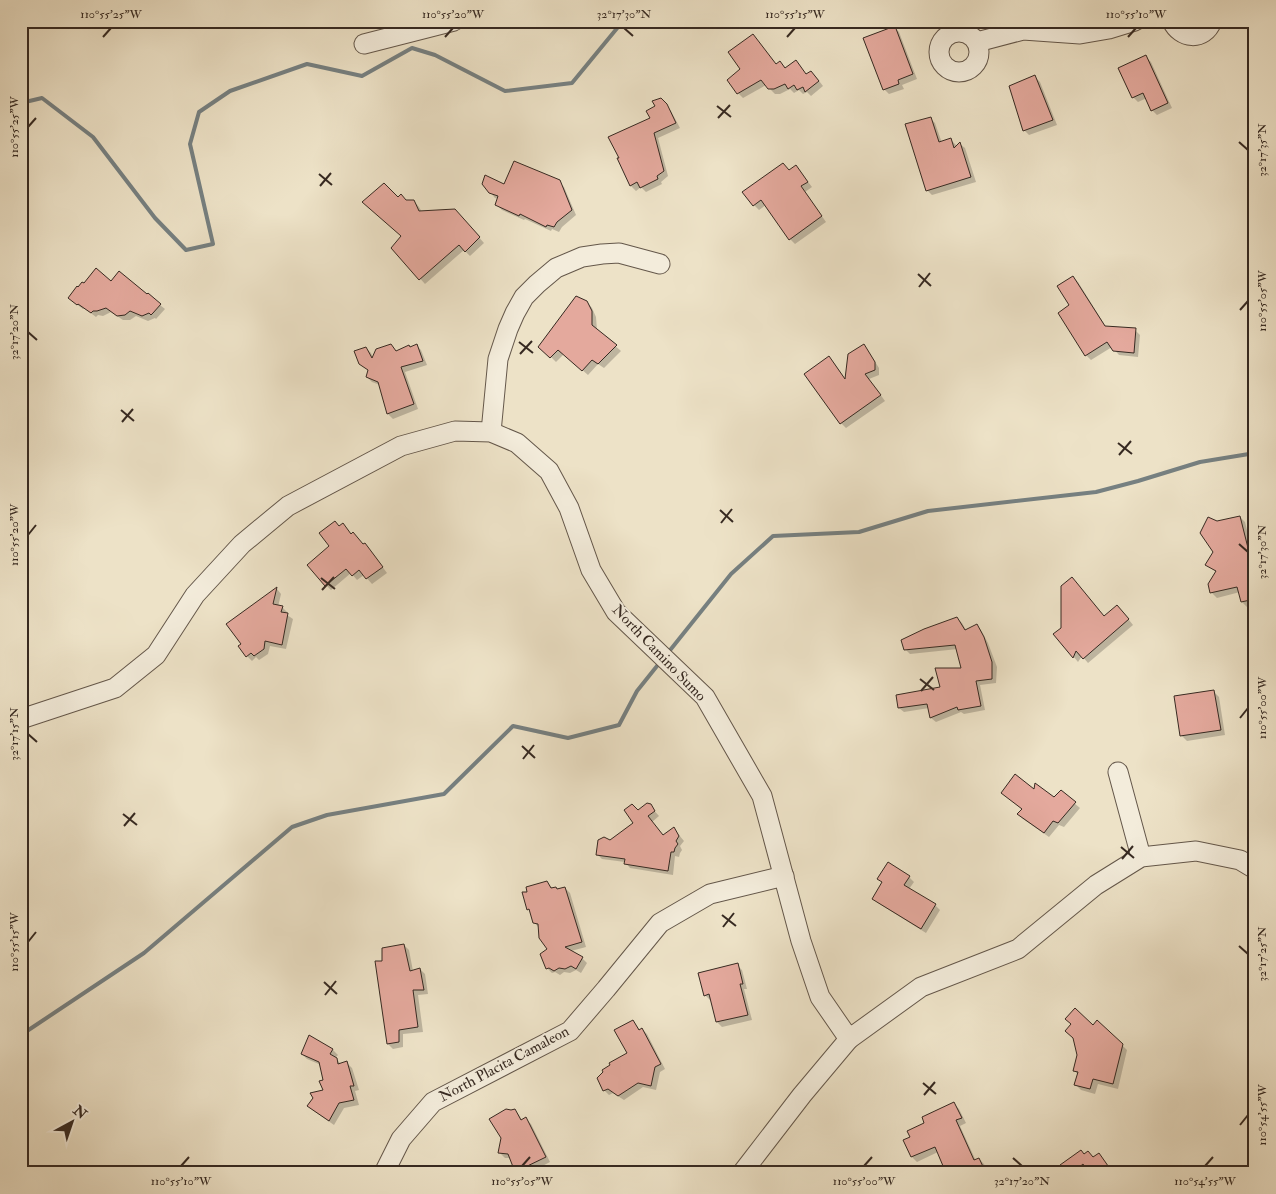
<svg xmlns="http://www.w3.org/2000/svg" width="1276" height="1194" font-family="'IM FELL Double Pica',serif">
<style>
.shadow{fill:#0003}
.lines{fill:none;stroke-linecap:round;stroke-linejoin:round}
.stream{stroke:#768081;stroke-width:4}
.building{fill:#e4a99d;stroke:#362921}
.minor-casing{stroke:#64574a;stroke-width:21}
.minor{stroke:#f3ecdb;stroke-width:19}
.ticks{fill:none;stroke:#362921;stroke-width:2}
.labels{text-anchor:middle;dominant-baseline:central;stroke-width:4;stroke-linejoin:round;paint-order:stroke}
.street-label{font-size:15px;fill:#362921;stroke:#f3ecdb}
.neatline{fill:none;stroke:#362921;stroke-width:2}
.ticks-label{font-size:12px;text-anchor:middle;fill:#362921}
</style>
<rect width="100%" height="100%" fill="#ede2c7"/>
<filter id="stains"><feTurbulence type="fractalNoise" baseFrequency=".004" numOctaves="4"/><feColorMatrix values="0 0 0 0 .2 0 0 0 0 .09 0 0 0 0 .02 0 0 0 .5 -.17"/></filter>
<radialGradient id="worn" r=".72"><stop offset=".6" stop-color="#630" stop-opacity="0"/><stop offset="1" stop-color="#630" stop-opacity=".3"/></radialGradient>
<g class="shadow">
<path d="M 273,21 L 287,21 L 277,25 Z"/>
<path d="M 894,27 L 899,32 L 917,79 L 902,85 L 904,89 L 889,94 L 884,89 Z"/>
<path d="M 753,35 L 777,66 L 780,63 L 786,68 L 816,77 L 823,86 L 811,96 L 807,92 L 803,94 L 799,90 L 794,93 L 790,89 L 780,94 L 775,94 L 766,85 L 743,98 L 738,93 L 742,70 Z"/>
<path d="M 1146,57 L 1151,62 L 1172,108 L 1157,115 L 1152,110 L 1147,98 L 1138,102 L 1133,97 Z"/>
<path d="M 1035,77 L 1040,82 L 1057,125 L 1029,135 L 1024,130 Z"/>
<path d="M 666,105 L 671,111 L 680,128 L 658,138 L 668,176 L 661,182 L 662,184 L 646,192 L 641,187 L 636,191 L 631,186 L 619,159 L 652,119 Z"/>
<path d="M 930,118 L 935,123 L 942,143 L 951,140 L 956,145 L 957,147 L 960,144 L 965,148 L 976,182 L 932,195 L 927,190 Z"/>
<path d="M 796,166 L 812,187 L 805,192 L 826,222 L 795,244 L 790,239 L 766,205 L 759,210 L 754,205 L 789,171 Z"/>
<path d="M 559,182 L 564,187 L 576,215 L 562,227 L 559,232 L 552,229 L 551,231 L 525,219 L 524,220 L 502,210 L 497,205 L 499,199 L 495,198 L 490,192 L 505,186 Z"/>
<path d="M 398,199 L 407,201 L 414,201 L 419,207 L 422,212 L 460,216 L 484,243 L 470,256 L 464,250 L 425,284 L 393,248 L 402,237 Z"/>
<path d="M 1073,277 L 1078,282 L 1106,327 L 1135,330 L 1140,335 L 1138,357 L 1119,355 L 1112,347 L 1091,360 L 1086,355 L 1059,313 L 1071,305 Z"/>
<path d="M 111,283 L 160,305 L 165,309 L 156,319 L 155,318 L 148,321 L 136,316 L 130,320 L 123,320 L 111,312 L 103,316 L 98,315 L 96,317 L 84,308 L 83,309 L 75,303 Z"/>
<path d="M 587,302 L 592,308 L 596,317 L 597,330 L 621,351 L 604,368 L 598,364 L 588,375 L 564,354 L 556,362 L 540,346 Z"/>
<path d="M 391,345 L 397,352 L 411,348 L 416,345 L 421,350 L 427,365 L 405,372 L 418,409 L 393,419 L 388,414 L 380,385 L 372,382 L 367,377 L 369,371 L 360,363 L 366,348 L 371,353 L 373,358 Z"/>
<path d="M 863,346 L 868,351 L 879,368 L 879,375 L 869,379 L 885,401 L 846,428 L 841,423 L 834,363 L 846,380 Z"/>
<path d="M 1240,517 L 1245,522 L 1255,563 L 1255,605 L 1247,607 L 1242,602 L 1240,592 L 1217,598 L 1212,593 L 1209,584 L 1216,572 L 1207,565 L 1215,552 L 1217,522 Z"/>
<path d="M 343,525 L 352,535 L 353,533 L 364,546 L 370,550 L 387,573 L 372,584 L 364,575 L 357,580 L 351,573 L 331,590 L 326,585 L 331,546 L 340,528 Z"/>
<path d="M 277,589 L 281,594 L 278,607 L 282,607 L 287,612 L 287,615 L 293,619 L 286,649 L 270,646 L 268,654 L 259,660 L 256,657 L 252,661 L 247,656 L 243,644 L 228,624 Z"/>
<path d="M 1122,611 L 1133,625 L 1088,663 L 1082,656 L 1078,662 L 1055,634 Z"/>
<path d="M 957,618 L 962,623 L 966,630 L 977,626 L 981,630 L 988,643 L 997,667 L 996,683 L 980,685 L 985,710 L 964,714 L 961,712 L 936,722 L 931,718 L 929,708 L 904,712 L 899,708 L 942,688 L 963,669 L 958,649 L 910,654 L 905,649 Z"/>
<path d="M 1214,692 L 1219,697 L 1225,735 L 1187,741 L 1182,736 L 1176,697 Z"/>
<path d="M 1034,791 L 1054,799 L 1061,792 L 1080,808 L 1064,827 L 1059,825 L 1049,837 L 1023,819 L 1018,814 L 1023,809 L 1003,793 Z"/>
<path d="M 650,806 L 659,816 L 652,822 L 664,836 L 674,829 L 684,841 L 680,846 L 682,850 L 680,853 L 679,857 L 675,856 L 673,875 L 630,868 L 625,862 L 602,859 L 597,854 L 610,842 L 635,823 L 638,811 Z"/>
<path d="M 909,877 L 914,882 L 909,889 L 935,905 L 940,910 L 926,933 L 878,903 L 873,898 L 883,883 L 879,879 Z"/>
<path d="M 547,882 L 553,889 L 557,890 L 565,888 L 570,893 L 586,947 L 571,951 L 582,958 L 587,963 L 581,973 L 576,970 L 570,973 L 564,972 L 560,975 L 555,972 L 552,973 L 547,968 L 548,949 L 539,928 L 534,922 L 531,912 L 528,909 L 529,893 Z"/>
<path d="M 404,945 L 409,950 L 413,971 L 420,969 L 425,974 L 428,994 L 418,995 L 423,1032 L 403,1034 L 403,1047 L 393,1049 L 388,1044 L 384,963 Z"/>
<path d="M 737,965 L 742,970 L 747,989 L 744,989 L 752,1020 L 722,1027 L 717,1022 L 712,1000 L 710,1000 L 705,995 Z"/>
<path d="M 633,1021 L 640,1030 L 642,1029 L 647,1034 L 665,1069 L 660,1072 L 656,1090 L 643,1087 L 624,1100 L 613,1093 L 609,1095 L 604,1090 L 628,1053 Z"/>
<path d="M 1098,1022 L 1127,1050 L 1118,1089 L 1098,1084 L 1095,1094 L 1081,1090 L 1076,1085 L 1078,1075 L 1075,1071 L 1093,1027 Z"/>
<path d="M 309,1037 L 333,1050 L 338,1055 L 335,1058 L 341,1064 L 347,1063 L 352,1068 L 359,1090 L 355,1091 L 359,1105 L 344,1108 L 334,1125 L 314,1111 L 309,1106 L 324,1091 L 325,1081 L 321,1065 L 307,1059 L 302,1054 Z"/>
<path d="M 954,1104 L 959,1109 L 966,1123 L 960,1126 L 976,1161 L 979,1159 L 984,1164 L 988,1173 L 948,1173 L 938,1152 L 917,1162 L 912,1157 L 912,1138 L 926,1124 Z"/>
<path d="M 514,1110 L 519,1115 L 522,1121 L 526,1119 L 531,1124 L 550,1162 L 529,1173 L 518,1173 L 511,1158 L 505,1158 L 500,1153 Z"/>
<path d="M 1085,1155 L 1094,1158 L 1099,1155 L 1113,1173 L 1067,1173 Z"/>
</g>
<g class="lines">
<g class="stream">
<path d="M 21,103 L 42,98 L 93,137 L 155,218 L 186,250 L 213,244 L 190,144 L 199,112 L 230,91 L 307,64 L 362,76 L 412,48 L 435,55 L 505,91 L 572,83 L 623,21"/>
<path d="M 667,654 L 731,574 L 773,536 L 859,532 L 928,511 L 1096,492 L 1138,481 L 1200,462 L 1255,453"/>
<path d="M 21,1035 L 144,953 L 292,827 L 327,815 L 444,794 L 513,726 L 568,738 L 619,725 L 637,691 L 661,661"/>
</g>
</g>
<g class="building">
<path d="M 895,26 L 913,74 L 898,80 L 899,84 L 883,90 L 863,38 Z"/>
<path d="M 753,34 L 776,64 L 780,61 L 785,68 L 796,60 L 806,74 L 811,71 L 819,81 L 805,92 L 803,87 L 797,90 L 794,85 L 788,89 L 785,84 L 774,89 L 768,89 L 761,80 L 737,94 L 727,80 L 740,69 L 728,52 Z"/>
<path d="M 1146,55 L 1168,103 L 1151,111 L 1143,93 L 1132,98 L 1118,68 Z"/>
<path d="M 1035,75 L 1053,120 L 1023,131 L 1009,86 Z"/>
<path d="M 661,98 L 667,104 L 676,123 L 654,133 L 664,171 L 657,176 L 658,179 L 640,188 L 637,182 L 630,186 L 617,158 L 619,158 L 608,137 L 650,118 L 646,111 L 655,106 L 652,101 Z"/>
<path d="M 931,117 L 939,142 L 951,138 L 954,148 L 960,142 L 971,177 L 926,191 L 905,124 Z"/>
<path d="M 514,161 L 560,180 L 572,210 L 557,222 L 554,227 L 547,225 L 546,227 L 520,214 L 519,216 L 495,205 L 498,196 L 489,193 L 482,184 L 485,175 L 504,184 Z"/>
<path d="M 783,163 L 789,170 L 796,165 L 808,182 L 801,186 L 822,216 L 789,240 L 761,200 L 753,206 L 742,192 Z"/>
<path d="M 384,183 L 398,197 L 401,194 L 406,200 L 414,200 L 419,211 L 455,209 L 480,237 L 465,252 L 459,245 L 419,280 L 391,248 L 401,236 L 362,202 Z"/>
<path d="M 96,268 L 111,281 L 119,271 L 147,294 L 148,293 L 161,304 L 153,313 L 151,315 L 149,313 L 142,316 L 130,311 L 125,315 L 117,316 L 106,308 L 97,311 L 93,311 L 91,313 L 78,304 L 77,305 L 68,298 L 77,286 L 78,287 L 82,282 L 84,283 Z"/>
<path d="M 1073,276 L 1105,326 L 1136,328 L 1134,353 L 1113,351 L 1107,342 L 1085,356 L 1058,313 L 1069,305 L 1057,286 Z"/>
<path d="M 576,296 L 587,301 L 592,311 L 592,325 L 617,345 L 598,364 L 592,360 L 582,371 L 558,350 L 550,358 L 538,347 Z"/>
<path d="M 391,344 L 396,351 L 409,345 L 410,347 L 417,344 L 423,361 L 401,367 L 414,404 L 387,414 L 378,382 L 366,377 L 368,370 L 359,364 L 354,351 L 366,347 L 372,358 L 376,349 Z"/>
<path d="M 864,344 L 875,362 L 875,370 L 865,374 L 881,395 L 840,424 L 804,374 L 829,356 L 845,379 L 848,354 Z"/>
<path d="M 1240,516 L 1255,576 L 1255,599 L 1241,602 L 1237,587 L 1210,593 L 1208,584 L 1216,571 L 1205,565 L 1213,552 L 1200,533 L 1208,517 L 1217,521 Z"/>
<path d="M 335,521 L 339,526 L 343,523 L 351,534 L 353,532 L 363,544 L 365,543 L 383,567 L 366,579 L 359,570 L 352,576 L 346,569 L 325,586 L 307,565 L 329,546 L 319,533 Z"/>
<path d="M 1072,577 L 1104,616 L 1117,605 L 1129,619 L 1083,659 L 1076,651 L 1073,658 L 1053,634 L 1061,628 L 1061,586 Z"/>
<path d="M 277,587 L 273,604 L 283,606 L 281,612 L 288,613 L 282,645 L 265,641 L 264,649 L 254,656 L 251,653 L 246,657 L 238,646 L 241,644 L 226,624 Z"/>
<path d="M 957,617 L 965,630 L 977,624 L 984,637 L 992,662 L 992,679 L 976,681 L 981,706 L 958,710 L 957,707 L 930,718 L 927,704 L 898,708 L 896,695 L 940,687 L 935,668 L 961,668 L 955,645 L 904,650 L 901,640 L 924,629 Z"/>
<path d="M 1214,690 L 1221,730 L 1180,736 L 1174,696 Z"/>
<path d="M 1015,774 L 1034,789 L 1035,783 L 1054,797 L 1061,790 L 1076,802 L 1058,823 L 1053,821 L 1044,833 L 1017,814 L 1022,809 L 1001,793 Z"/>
<path d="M 647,803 L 651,804 L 655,811 L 648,816 L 663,835 L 674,827 L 679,836 L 676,841 L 678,844 L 675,848 L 674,852 L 671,852 L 668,871 L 624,864 L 625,859 L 596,855 L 598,840 L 604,837 L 610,840 L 633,823 L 624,810 L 632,804 L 638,810 Z"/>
<path d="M 888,862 L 910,876 L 904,885 L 936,904 L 921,929 L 872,899 L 882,882 L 877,879 Z"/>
<path d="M 547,881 L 551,888 L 556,887 L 557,889 L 565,887 L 582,942 L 565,947 L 583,957 L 576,969 L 571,966 L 565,969 L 559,968 L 554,971 L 549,968 L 546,969 L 540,954 L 547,949 L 539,938 L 538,924 L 533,923 L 529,909 L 527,910 L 522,892 L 527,892 L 526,887 Z"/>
<path d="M 404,944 L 410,971 L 420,968 L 424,990 L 413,990 L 418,1027 L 399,1030 L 399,1042 L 387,1044 L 375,961 L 382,961 L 382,948 Z"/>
<path d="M 738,963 L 743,984 L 740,984 L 748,1015 L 716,1022 L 709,994 L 704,996 L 698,973 Z"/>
<path d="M 1075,1008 L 1093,1025 L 1097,1020 L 1123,1044 L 1113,1084 L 1093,1079 L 1090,1089 L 1074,1085 L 1078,1072 L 1073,1071 L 1077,1055 L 1073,1038 L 1065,1031 L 1071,1024 L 1065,1019 Z"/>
<path d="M 633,1020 L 639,1030 L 642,1028 L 661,1064 L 655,1067 L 651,1086 L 638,1083 L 618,1096 L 608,1089 L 603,1091 L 597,1078 L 603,1072 L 602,1070 L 610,1065 L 609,1063 L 627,1053 L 614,1030 Z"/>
<path d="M 309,1035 L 333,1049 L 330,1054 L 337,1058 L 338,1064 L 347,1061 L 354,1086 L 350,1086 L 354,1100 L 339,1103 L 329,1121 L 307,1106 L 313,1098 L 310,1093 L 323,1090 L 319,1081 L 323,1080 L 319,1062 L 301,1054 Z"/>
<path d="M 954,1102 L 962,1118 L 956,1120 L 974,1160 L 979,1158 L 986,1173 L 946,1173 L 935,1147 L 911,1157 L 903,1140 L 910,1137 L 907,1131 L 924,1123 L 922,1117 Z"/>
<path d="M 506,1109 L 511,1110 L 515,1109 L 521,1120 L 526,1117 L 546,1157 L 515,1172 L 508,1154 L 498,1153 L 501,1138 L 489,1119 Z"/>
<path d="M 1081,1150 L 1084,1154 L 1088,1151 L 1093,1157 L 1099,1153 L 1113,1173 L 1089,1173 L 1083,1164 L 1072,1173 L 1065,1173 L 1060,1165 Z"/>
</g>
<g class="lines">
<defs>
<g id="minor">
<path d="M 1172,21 C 1180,39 1204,42 1212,21"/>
<circle cx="959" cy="52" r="20"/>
<path d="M 977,42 L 1023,30 L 1080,34 L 1109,29 L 1135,21"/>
<path d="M 364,44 L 454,21"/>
<path d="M 491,432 L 498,359 L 508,329 L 515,313 L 524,297 L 537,284 L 556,268 L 582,257 L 602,254 L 619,253 L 660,264"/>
<path d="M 21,719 L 115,688 L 156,655 L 195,595 L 242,544 L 288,506 L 401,446 L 455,431 L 491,432 L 517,443 L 549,471 L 569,508 L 591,570 L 616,612 L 705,697 L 762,796 L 801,941 L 820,997 L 849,1039 L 921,987 L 1018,949 L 1096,885 L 1141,857 L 1196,851 L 1240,860 L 1255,869"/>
<path d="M 1118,772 L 1141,857"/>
<path d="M 384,1173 L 401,1139 L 433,1102 L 570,1031 L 606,989 L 660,923 L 710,894 L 784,876"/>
<path d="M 742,1173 L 802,1095 L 849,1039"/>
</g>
</defs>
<use href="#minor" class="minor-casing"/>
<use href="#minor" class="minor"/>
</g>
<path class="ticks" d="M 624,28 L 633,36M 103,37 L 111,28M 445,37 L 453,28M 787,37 L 795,28M 1128,37 L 1136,28M 717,106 L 731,117M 718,118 L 730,105M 28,127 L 36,118M 1239,142 L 1248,150M 319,174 L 332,185M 320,186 L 331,173M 918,274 L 931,286M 919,287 L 930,273M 1240,310 L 1248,301M 28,332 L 37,340M 519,342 L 533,353M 520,354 L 532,341M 121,410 L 134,421M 122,422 L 133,409M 1118,443 L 1132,454M 1119,455 L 1131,441M 720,510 L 733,522M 721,523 L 732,509M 28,535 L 36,525M 1239,544 L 1248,552M 321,578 L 335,589M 322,590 L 334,577M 920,679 L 934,690M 921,691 L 933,677M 1240,718 L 1248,708M 28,734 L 37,742M 522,746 L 535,758M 523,759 L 534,745M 123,814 L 137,825M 124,826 L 135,813M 1121,847 L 1134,858M 1122,859 L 1133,846M 722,915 L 736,926M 723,927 L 734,913M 28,942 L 36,932M 1239,946 L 1248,954M 324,982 L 337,994M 325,995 L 336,981M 923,1083 L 936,1094M 924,1095 L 935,1082M 1240,1125 L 1248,1115M 1013,1158 L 1022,1166M 181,1166 L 189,1157M 522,1166 L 530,1157M 864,1166 L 872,1157M 1205,1166 L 1213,1157"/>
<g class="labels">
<g class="street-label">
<text transform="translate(659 653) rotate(46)">North Camino Sumo</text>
<text transform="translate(504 1064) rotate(-28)">North Placita Camaleon</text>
</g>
</g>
<rect width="1276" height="1194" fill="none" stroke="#ede2c7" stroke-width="55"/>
<g transform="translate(72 1122) rotate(40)" stroke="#f3ecdb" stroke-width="4" paint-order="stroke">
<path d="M0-4L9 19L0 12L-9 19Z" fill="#362921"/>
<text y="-8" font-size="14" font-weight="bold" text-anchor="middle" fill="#362921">N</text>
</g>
<rect x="28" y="28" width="1220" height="1138" class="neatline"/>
<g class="ticks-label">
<text x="111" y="18">110°55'25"W</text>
<text x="453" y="18">110°55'20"W</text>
<text x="624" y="18">32°17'30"N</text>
<text x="795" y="18">110°55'15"W</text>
<text x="1136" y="18">110°55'10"W</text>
<text transform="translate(14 127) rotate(-90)" y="4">110°55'25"W</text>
<text transform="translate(1262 150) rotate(-90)" y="4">32°17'35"N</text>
<text transform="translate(1262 301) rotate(-90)" y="4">110°55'05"W</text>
<text transform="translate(14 332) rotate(-90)" y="4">32°17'20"N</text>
<text transform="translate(14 535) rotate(-90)" y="4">110°55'20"W</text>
<text transform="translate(1262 552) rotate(-90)" y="4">32°17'30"N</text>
<text transform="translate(1262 708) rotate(-90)" y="4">110°55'00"W</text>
<text transform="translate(14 734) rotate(-90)" y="4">32°17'15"N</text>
<text transform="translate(14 942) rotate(-90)" y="4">110°55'15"W</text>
<text transform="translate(1262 954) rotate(-90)" y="4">32°17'25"N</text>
<text transform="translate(1262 1115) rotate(-90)" y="4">110°54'55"W</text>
<text x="181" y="1185">110°55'10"W</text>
<text x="522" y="1185">110°55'05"W</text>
<text x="864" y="1185">110°55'00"W</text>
<text x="1022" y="1185">32°17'20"N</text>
<text x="1205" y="1185">110°54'55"W</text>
</g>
<rect width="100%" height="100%" filter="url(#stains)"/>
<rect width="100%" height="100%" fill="url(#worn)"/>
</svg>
